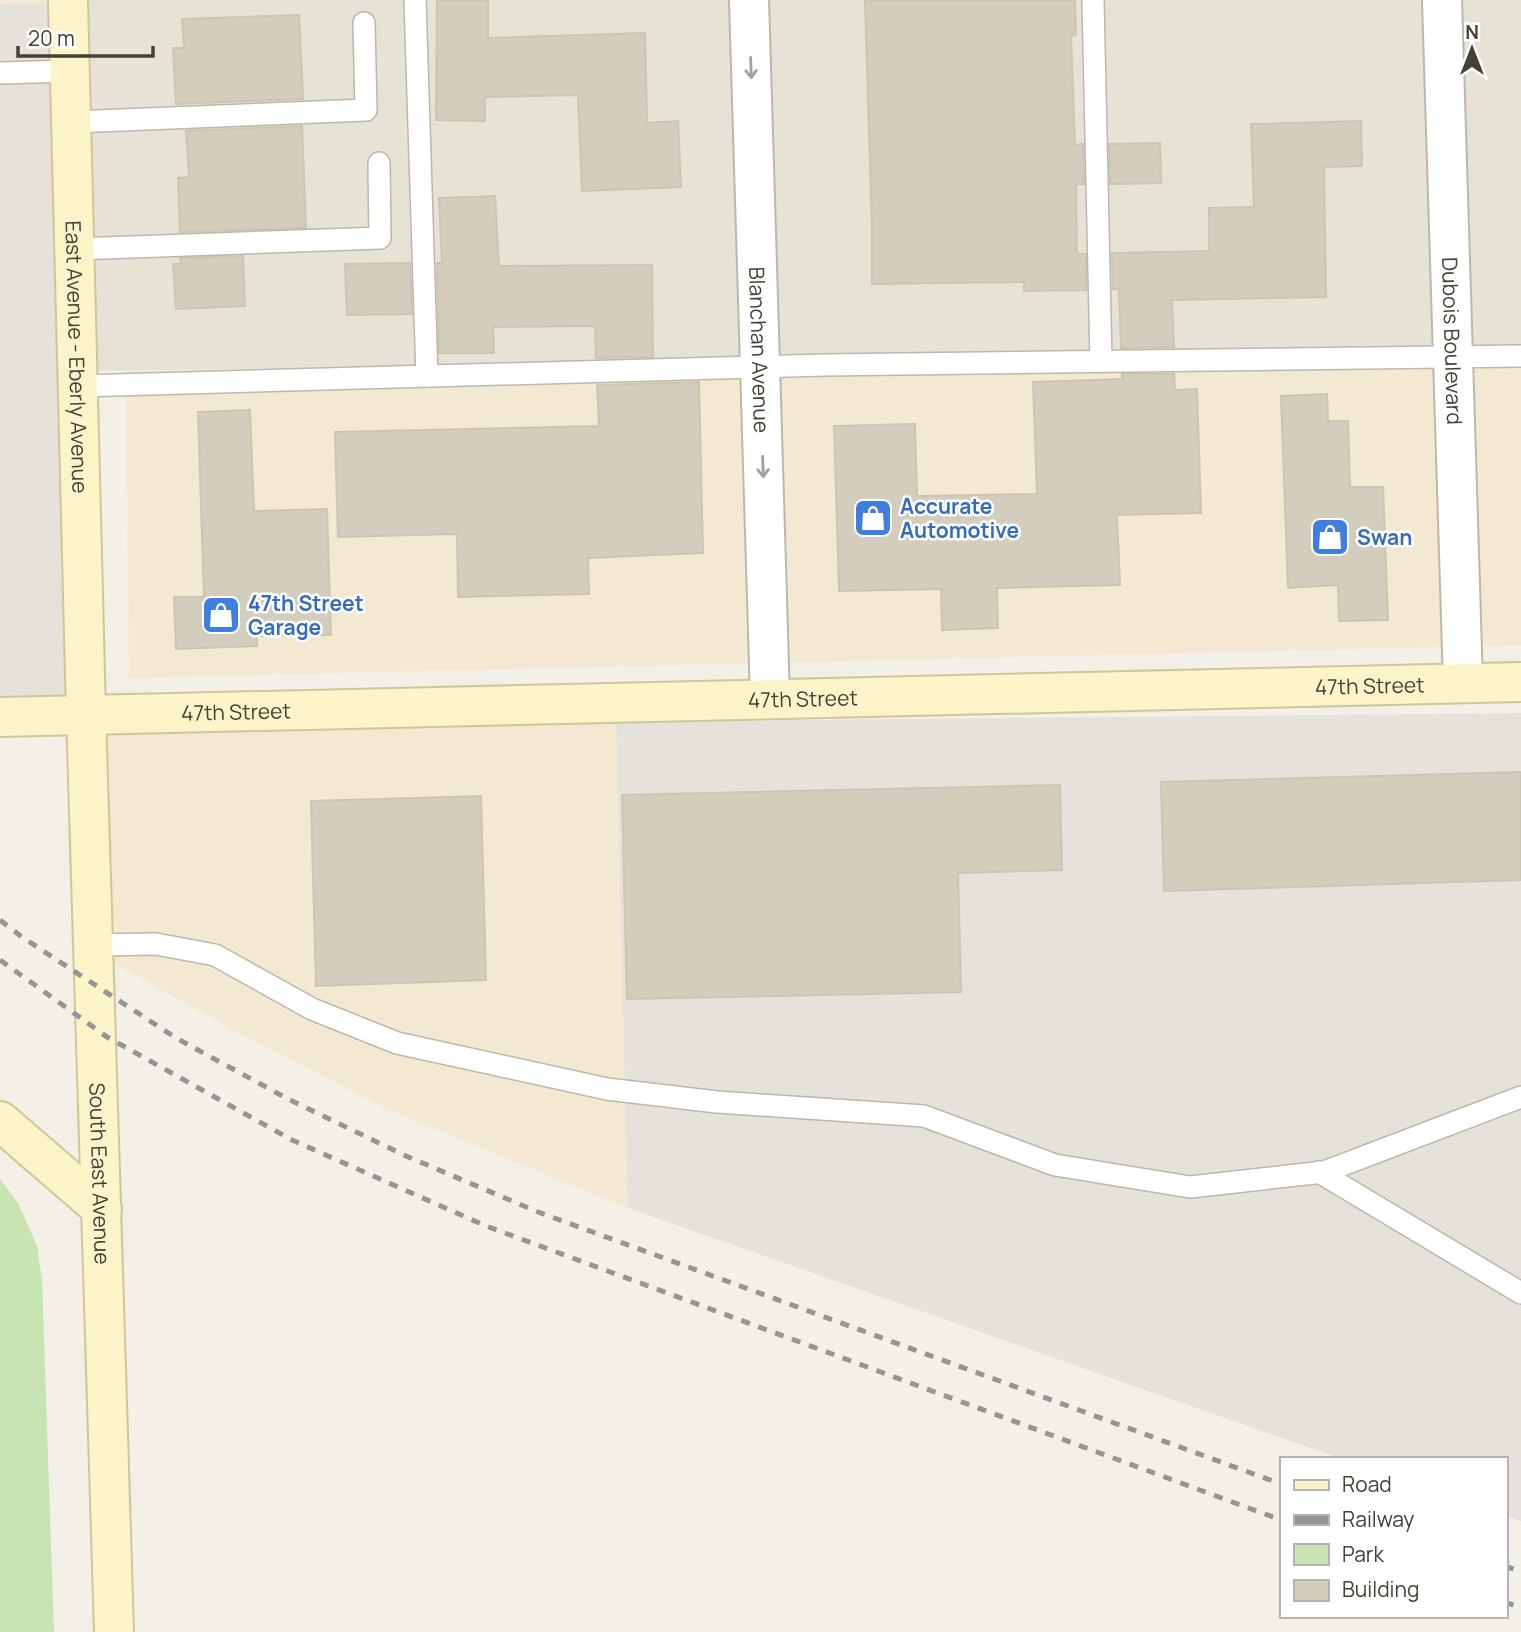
<svg xmlns="http://www.w3.org/2000/svg" width="1521" height="1632" font-family="Manrope,sans-serif">
<style>
.residential{fill:#e6e2d5}
.commercial{fill:#f3e9d3}
.industrial{fill:#e5e1db}
.green{fill:#c8e4b2}
.building{fill:#d3cdbd;stroke:#cdc5b0;stroke-width:2}
.lines{fill:none;stroke-linecap:round;stroke-linejoin:round}
.service-casing{stroke:#bdb8aa;stroke-width:24}
.minor-casing{stroke:#bdb8aa;stroke-width:42}
.secondary-casing{stroke:#cfc699;stroke-width:42}
.service{stroke:#fff;stroke-width:21}
.minor{stroke:#fff;stroke-width:38}
.secondary{stroke:#fbf4c8;stroke-width:38}
.rail{stroke:#959595;stroke-width:5;stroke-dasharray:9 9;stroke-linecap:butt}
.oneway{stroke:#a2a09a}
.labels{text-anchor:middle;dominant-baseline:central;stroke-width:5;stroke-linejoin:round;paint-order:stroke}
.street-label{font-size:21px;fill:#454136;stroke:#fff}
.shop-label{font-size:21px;font-weight:bold;fill:#366cbe;stroke:#fff;text-anchor:start}
</style>
<rect width="100%" height="100%" fill="#f2f0e7"/>
<path class="residential" d="M 76,0 L 1521,0 L 1521,353 L 86,371 Z"/>
<g class="commercial">
<path d="M 0,0 L 58,0 L 58,3 L 0,4 Z"/>
<path d="M 1521,353 L 1521,645 L 129,678 L 126,371 Z"/>
<path d="M 616,722 L 628,1208 L 387,1109 L 224,1025 L 107,960 L 102,730 Z"/>
</g>
<g class="industrial">
<path d="M 58,3 L 77,705 L 0,707 L 0,4 Z"/>
<path d="M 1521,713 L 1521,1521 L 1505,1516 L 1505,1459 L 1342,1459 L 628,1208 L 616,722 Z"/>
</g>
<path class="green" d="M 0,1179 L 18,1203 L 37,1246 L 42,1280 L 54,1632 L 0,1632 Z"/>
<g class="building">
<path d="M 437,0 L 488,0 L 488,38 L 645,33 L 647,123 L 678,121 L 681,187 L 582,191 L 578,95 L 485,97 L 485,121 L 436,120 Z"/>
<path d="M 865,0 L 1075,0 L 1076,35 L 1071,36 L 1075,145 L 1083,144 L 1084,184 L 1076,184 L 1077,254 L 1086,254 L 1086,290 L 1024,291 L 1024,282 L 872,284 L 872,228 Z"/>
<path d="M 299,15 L 303,99 L 176,104 L 173,48 L 184,48 L 182,19 Z"/>
<path d="M 1361,121 L 1362,166 L 1324,167 L 1326,297 L 1172,300 L 1174,347 L 1121,348 L 1119,289 L 1113,289 L 1112,253 L 1209,251 L 1209,208 L 1254,207 L 1251,124 Z"/>
<path d="M 302,126 L 306,228 L 180,232 L 178,178 L 189,177 L 186,131 Z"/>
<path d="M 1160,143 L 1161,183 L 1110,184 L 1109,144 Z"/>
<path d="M 495,196 L 499,266 L 652,265 L 653,357 L 596,358 L 595,326 L 493,327 L 494,353 L 439,353 L 437,263 L 442,263 L 439,198 Z"/>
<path d="M 243,256 L 245,306 L 176,309 L 173,264 L 181,264 L 180,258 Z"/>
<path d="M 410,263 L 412,314 L 347,315 L 345,264 Z"/>
<path d="M 1122,374 L 1174,374 L 1175,390 L 1197,389 L 1201,513 L 1117,515 L 1120,585 L 997,588 L 998,628 L 942,630 L 941,589 L 839,591 L 834,426 L 915,424 L 917,496 L 1037,494 L 1033,382 L 1122,379 Z"/>
<path d="M 699,382 L 703,553 L 588,558 L 589,594 L 458,597 L 457,534 L 338,537 L 335,432 L 599,426 L 597,385 Z"/>
<path d="M 1327,394 L 1328,421 L 1348,421 L 1350,487 L 1383,487 L 1388,620 L 1339,621 L 1338,585 L 1288,588 L 1281,396 Z"/>
<path d="M 250,410 L 254,511 L 327,509 L 331,635 L 257,636 L 257,646 L 176,649 L 174,597 L 204,597 L 198,412 Z"/>
<path d="M 1521,772 L 1521,880 L 1164,891 L 1161,782 Z"/>
<path d="M 1060,785 L 1062,870 L 958,873 L 961,992 L 627,999 L 622,795 Z"/>
<path d="M 481,796 L 486,980 L 316,986 L 311,801 Z"/>
</g>
<g class="lines">
<defs>
<g id="service">
<path d="M 415,0 L 427,376"/>
<path d="M 1093,0 L 1101,361"/>
<path d="M 0,73 L 70,71"/>
<path d="M 73,122 L 366,110 L 364,23"/>
<path d="M 76,249 L 380,238 L 379,163"/>
<path d="M 79,386 L 825,365 L 1521,356"/>
<path d="M 93,945 L 156,944 L 215,955 L 312,1009 L 397,1043 L 607,1089 L 717,1102 L 924,1116 L 1055,1165 L 1190,1187 L 1324,1172 L 1521,1097"/>
<path d="M 1319,1172 L 1521,1293"/>
</g>
<g id="minor">
<path id="s1" d="M 749,0 L 770,698"/>
<path id="s2" d="M 1442,0 L 1463,683"/>
</g>
<g id="secondary">
<path id="s3" d="M 68,0 L 86,714 L 114,1632"/>
<path id="s4" d="M 0,717 L 1521,682"/>
<path d="M 0,1121 L 102,1209"/>
</g>
</defs>
<use href="#service" class="service-casing"/>
<use href="#minor" class="minor-casing"/>
<use href="#secondary" class="secondary-casing"/>
<use href="#service" class="service"/>
<use href="#minor" class="minor"/>
<use href="#secondary" class="secondary"/>
<g class="rail">
<path d="M 0,920 L 22,937 L 176,1038 L 288,1099 L 406,1156 L 538,1212 L 1281,1484"/>
<path d="M 0,960 L 107,1037 L 292,1140 L 486,1226 L 1281,1520"/>
<path d="M 1505,1566 L 1521,1572"/>
<path d="M 1505,1602 L 1521,1608"/>
</g>
</g>
<defs><path id="oneway-shaft" d="M-6 0H5M1.5-3L5.5 0L1.5 3" fill="none" stroke-width="1.6" stroke-linecap="round" stroke-linejoin="round" transform="scale(1.75)"/></defs>
<g class="oneway">
<use href="#oneway-shaft" transform="translate(751 68) rotate(88)"/>
<use href="#oneway-shaft" transform="translate(763 467) rotate(88)"/>
</g>
<defs>
<symbol id="shop-square" viewBox="-11 -11 22 22"><rect x="-9" y="-9" width="18" height="18" rx="4" fill="#3f7fe0" stroke="#fff"/><path d="M-5-2.5h2.3a2.7 3.5 0 0 1 5.4 0H5L5.5 6h-11ZM-1.5-2.5h3a1.5 2.3 0 0 0-3 0Z" fill="#fff"/></symbol>
</defs>
<g fill-rule="evenodd">
<use href="#shop-square" x="851" y="496" width="44" height="44"/>
<use href="#shop-square" x="1308" y="515" width="44" height="44"/>
<use href="#shop-square" x="199" y="593" width="44" height="44"/>
</g>
<g class="labels">
<g class="street-label">
<text stroke="none"><textPath href="#s2" startOffset="341">Dubois Boulevard</textPath></text>
<text stroke="none"><textPath href="#s1" startOffset="350">Blanchan Avenue</textPath></text>
<text stroke="none"><textPath href="#s3" startOffset="357">East Avenue - Eberly Avenue</textPath></text>
<text stroke="none"><textPath href="#s4" startOffset="1370">47th Street</textPath></text>
<text stroke="none"><textPath href="#s4" startOffset="803">47th Street</textPath></text>
<text stroke="none"><textPath href="#s4" startOffset="236">47th Street</textPath></text>
<text stroke="none"><textPath href="#s3" startOffset="1174">South East Avenue</textPath></text>
</g>
<g class="shop-label">
<text x="900" y="506">Accurate<tspan x="900" dy="24">Automotive</tspan></text>
<text x="1357" y="537">Swan</text>
<text x="248" y="603">47th Street<tspan x="248" dy="24">Garage</tspan></text>
</g>
</g>
<rect x="1280" y="1457" width="228" height="161" fill="#ffffff" stroke="#b5b3af" stroke-width="2"/>
<rect x="1294" y="1480" width="35" height="10" fill="#fbf4c8" stroke="#b5b3af" stroke-width="2"/>
<text x="1342" y="1492" font-size="21" fill="#454136">Road</text>
<rect x="1294" y="1515" width="35" height="10" fill="#959595" stroke="#b5b3af" stroke-width="2"/>
<text x="1342" y="1527" font-size="21" fill="#454136">Railway</text>
<rect x="1294" y="1544" width="35" height="21" fill="#c8e4b2" stroke="#b5b3af" stroke-width="2"/>
<text x="1342" y="1562" font-size="21" fill="#454136">Park</text>
<rect x="1294" y="1580" width="35" height="21" fill="#d3cdbd" stroke="#b5b3af" stroke-width="2"/>
<text x="1342" y="1597" font-size="21" fill="#454136">Building</text>
<g transform="translate(1472 49)" stroke="#ffffff" stroke-width="5" paint-order="stroke">
<path d="M0-5L12 26L0 18L-12 26Z" fill="#454136"/>
<text y="-10" font-size="19" font-weight="bold" text-anchor="middle" fill="#454136">N</text>
</g>
<path d="M18 46v10h135v-10" fill="none" stroke="#454136" stroke-width="3.5"/>
<text x="28" y="46" font-size="21" fill="#454136" stroke="#ffffff" stroke-width="5" paint-order="stroke">20 m</text>
</svg>
